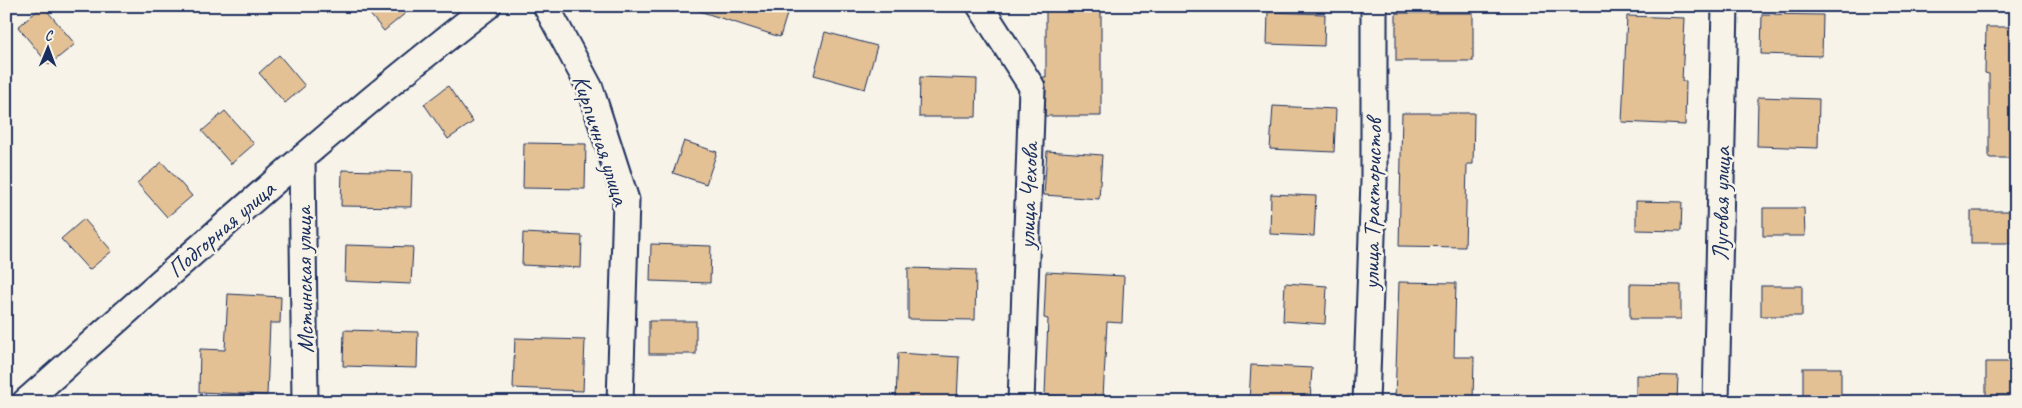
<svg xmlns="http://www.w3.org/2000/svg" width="2022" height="408" font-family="Caveat,sans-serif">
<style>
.building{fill:#e3c195;stroke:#1b2f5e}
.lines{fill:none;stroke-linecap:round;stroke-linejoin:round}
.minor-casing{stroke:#1b2f5e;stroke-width:29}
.minor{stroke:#f7f3e8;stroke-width:25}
.labels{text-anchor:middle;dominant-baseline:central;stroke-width:5;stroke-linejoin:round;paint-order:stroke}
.street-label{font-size:24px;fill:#1b2f5e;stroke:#f7f3e8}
</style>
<rect width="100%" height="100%" fill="#f7f3e8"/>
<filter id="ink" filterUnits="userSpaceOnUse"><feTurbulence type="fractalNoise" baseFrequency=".02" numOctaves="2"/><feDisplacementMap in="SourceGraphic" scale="10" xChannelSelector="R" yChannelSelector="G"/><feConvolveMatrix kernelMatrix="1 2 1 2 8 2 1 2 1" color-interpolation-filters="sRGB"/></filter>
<g filter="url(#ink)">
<g class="building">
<path d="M 43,6 L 75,44 L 49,65 L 18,27 Z"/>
<path d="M 363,6 L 414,6 L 384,31 Z"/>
<path d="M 696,6 L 763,6 L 787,14 L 780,37 L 696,10 Z"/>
<path d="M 1046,6 L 1101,6 L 1101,116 L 1045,116 L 1046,88 L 1042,77 L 1046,77 Z"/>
<path d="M 1268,12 L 1325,14 L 1324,46 L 1267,44 Z"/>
<rect x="1396" y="13" width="77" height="48"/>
<path d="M 1762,14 L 1823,15 L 1822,56 L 1761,54 Z"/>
<path d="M 1627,16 L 1685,18 L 1682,81 L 1686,81 L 1685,125 L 1622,122 Z"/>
<path d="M 1986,27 L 2016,27 L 2016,158 L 1989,158 L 1989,74 L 1985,73 Z"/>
<path d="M 825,32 L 877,46 L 865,89 L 814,75 Z"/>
<path d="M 279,55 L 305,86 L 285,103 L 259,73 Z"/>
<path d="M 920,77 L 977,79 L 976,117 L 919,117 Z"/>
<path d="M 448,86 L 473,122 L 448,139 L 424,104 Z"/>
<path d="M 1758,97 L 1819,99 L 1818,148 L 1757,146 Z"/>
<path d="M 1273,106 L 1336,109 L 1334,152 L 1270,149 Z"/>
<path d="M 225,111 L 254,144 L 231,164 L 202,131 Z"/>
<path d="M 1402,113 L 1474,113 L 1473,164 L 1467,164 L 1465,247 L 1399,246 Z"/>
<path d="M 684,141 L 717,152 L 706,184 L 673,173 Z"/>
<path d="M 524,143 L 586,144 L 585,189 L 523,188 Z"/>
<path d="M 1047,151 L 1102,155 L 1099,199 L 1044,195 Z"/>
<path d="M 162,162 L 192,196 L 167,217 L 137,183 Z"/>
<path d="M 342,170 L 412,172 L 411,207 L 341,206 Z"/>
<path d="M 1271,194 L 1316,196 L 1314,236 L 1270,234 Z"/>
<path d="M 1636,201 L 1682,202 L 1681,231 L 1636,230 Z"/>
<path d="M 1763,208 L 1804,208 L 1805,236 L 1763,236 Z"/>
<rect x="1971" y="211" width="45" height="32"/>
<path d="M 84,219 L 112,251 L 89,270 L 61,239 Z"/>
<path d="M 523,233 L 582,236 L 581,268 L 522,265 Z"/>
<path d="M 651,244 L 711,246 L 710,283 L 650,281 Z"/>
<path d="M 346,245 L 413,247 L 411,284 L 345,281 Z"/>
<path d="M 908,268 L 976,270 L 975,320 L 908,319 Z"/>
<path d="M 1046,272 L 1124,276 L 1122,323 L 1107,322 L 1103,398 L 1045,395 L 1048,319 L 1044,318 Z"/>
<path d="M 1399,282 L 1456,283 L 1454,357 L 1474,357 L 1473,401 L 1395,399 Z"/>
<path d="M 1285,283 L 1327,286 L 1325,324 L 1283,321 Z"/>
<path d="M 1630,284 L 1681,285 L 1681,319 L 1630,319 Z"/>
<rect x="1761" y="286" width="41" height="30"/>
<path d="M 228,294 L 281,297 L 280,323 L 270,323 L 267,395 L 199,392 L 200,349 L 225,350 Z"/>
<rect x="649" y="321" width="47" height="33"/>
<path d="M 344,330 L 418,332 L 417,368 L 343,366 Z"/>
<path d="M 515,338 L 585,340 L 583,391 L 513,388 Z"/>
<path d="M 898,353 L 959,357 L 957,401 L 896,398 Z"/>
<path d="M 1986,362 L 2016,362 L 2016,397 L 1986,396 Z"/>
<path d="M 1251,365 L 1312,368 L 1310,402 L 1249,402 Z"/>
<rect x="1803" y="368" width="38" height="34"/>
<path d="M 1636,375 L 1678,376 L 1677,401 L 1636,401 Z"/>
</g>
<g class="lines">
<defs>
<g id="minor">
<path d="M 546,6 L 590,88 L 626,200 L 620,402"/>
<path d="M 980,6 L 1032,87 L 1021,402"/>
<path d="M 302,158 L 305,402"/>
<path d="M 25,402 C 177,268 327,130 488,6"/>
<path d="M 1366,402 L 1374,181 L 1374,6"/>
<path d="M 1716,402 L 1725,6"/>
</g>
</defs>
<use href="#minor" class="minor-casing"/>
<use href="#minor" class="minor"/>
</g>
</g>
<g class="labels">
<g class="street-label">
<text transform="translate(601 140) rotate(72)">Кирпичная улица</text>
<text transform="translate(1028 196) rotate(-88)">улица Чехова</text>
<text transform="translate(1372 204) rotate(-89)">улица Трактористов</text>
<text transform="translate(1721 204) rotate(-89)">Луговая улица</text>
<text transform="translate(221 229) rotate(-41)">Подгорная улица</text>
<text transform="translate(304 280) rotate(-91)">Мстинская улица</text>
</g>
</g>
<rect width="2022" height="408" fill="none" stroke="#f7f3e8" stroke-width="25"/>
<rect x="12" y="12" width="1997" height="383" fill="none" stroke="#1b2f5e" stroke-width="2" filter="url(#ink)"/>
<g transform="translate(48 48) rotate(1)" stroke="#f7f3e8" stroke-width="4" paint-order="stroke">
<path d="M0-4L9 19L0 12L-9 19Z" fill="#1b2f5e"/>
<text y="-8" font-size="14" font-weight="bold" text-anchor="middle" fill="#1b2f5e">С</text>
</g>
</svg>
